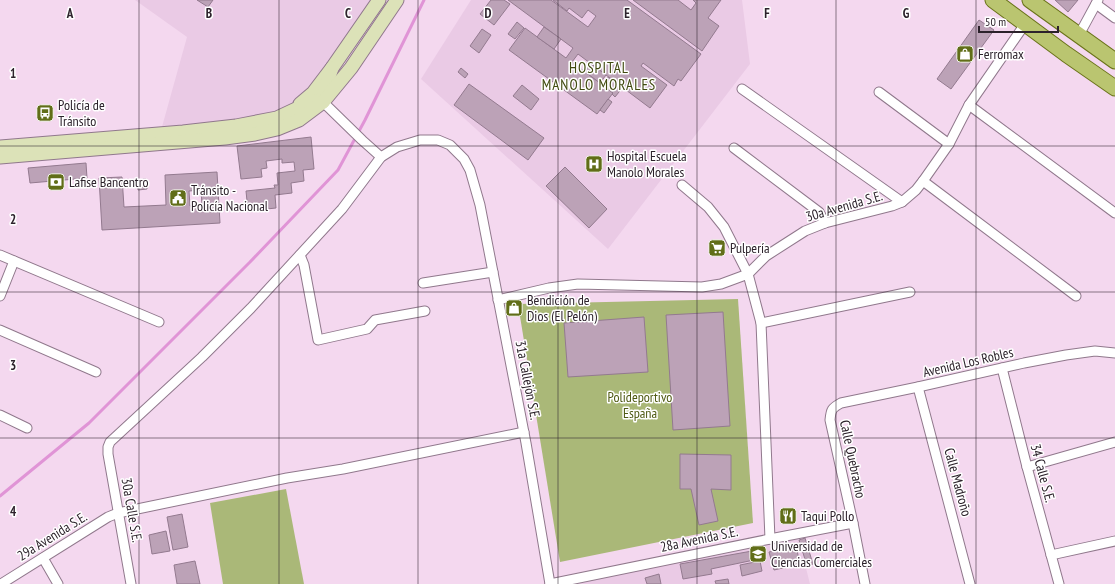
<svg xmlns="http://www.w3.org/2000/svg" width="1115" height="584" font-family="'PT Sans Narrow',sans-serif">
<style>
.built{fill:#eacae5}
.green{fill:#aab878}
.lines{fill:none;stroke-linecap:round;stroke-linejoin:round}
.stream{stroke:#e094d6;stroke-width:3}
.building{fill:#bca2b7;stroke:#937a8f;fill-rule:evenodd}
.street-casing{stroke:#90788c;stroke-width:11}
.secondary-casing{stroke:#90788c;stroke-width:15}
.primary-casing{stroke:#6a731a;stroke-width:17}
.street{stroke:#fff;stroke-width:9}
.secondary{stroke:#dce2b8;stroke-width:13}
.primary{stroke:#bac570;stroke-width:15}
.grid{fill:none;stroke:#2c222b;stroke-width:1;stroke-opacity:0.55}
.labels{text-anchor:middle;dominant-baseline:central;stroke-width:3;stroke-linejoin:round;paint-order:stroke}
.poi-label{font-size:14px;fill:#2c222b;stroke:#fff;text-anchor:start}
.street-label{font-size:14px;fill:#2c222b;stroke:#fff}
.park-label{font-size:14px;fill:#4f5a13;stroke:#fff}
.neighbourhood-label{font-size:15px;letter-spacing:1px;fill:#414a10;stroke:#fff}
.grid-label{font-size:13px;text-anchor:middle;font-weight:bold;fill:#2c222b;stroke:#fff;stroke-width:3;stroke-linejoin:round;paint-order:stroke}
</style>
<rect width="100%" height="100%" fill="#f4d8ef"/>
<g class="built">
<path d="M 135,0 L 379,0 L 293,111 L 160,134 L 187,37 Z"/>
<path d="M 471,0 L 742,0 L 750,64 L 608,249 L 421,79 Z"/>
<path d="M 798,536 L 810,584 L 577,584 L 667,564 Z"/>
</g>
<g class="green">
<path d="M 738,299 L 753,523 L 560,562 L 518,304 Z"/>
<path d="M 286,489 L 304,584 L 223,584 L 210,503 Z"/>
</g>
<g class="lines">
<path class="stream" d="M 0,496 L 89,423 L 250,262 L 338,170 L 365,120 L 424,0"/>
</g>
<g class="building">
<path d="M 197,0 L 213,0 L 208,7 Z"/>
<path d="M 491,0 L 504,0 L 510,4 L 494,25 L 480,14 Z"/>
<path d="M 508,0 L 551,0 L 588,27 L 596,16 L 588,10 L 582,18 L 569,8 L 567,11 L 553,0 L 627,0 L 701,54 L 681,81 L 678,79 L 674,86 L 643,63 L 641,66 L 667,85 L 650,108 L 578,54 L 572,62 L 613,93 L 597,114 L 509,50 L 525,28 L 566,58 L 573,48 Z"/>
<path d="M 633,0 L 678,0 L 691,10 L 696,3 L 693,0 L 721,0 L 708,18 L 719,26 L 702,51 Z"/>
<path d="M 1055,0 L 1078,0 L 1068,12 Z"/>
<path d="M 979,20 L 994,30 L 951,89 L 937,79 Z"/>
<path d="M 517,22 L 524,28 L 515,39 L 508,34 Z"/>
<path d="M 544,27 L 561,39 L 554,49 L 537,37 Z"/>
<path d="M 482,29 L 491,35 L 479,53 L 470,46 Z"/>
<path d="M 590,63 L 606,75 L 600,83 L 584,71 Z"/>
<path d="M 461,68 L 468,74 L 465,78 L 458,72 Z"/>
<path d="M 608,77 L 623,87 L 615,97 L 612,94 L 613,93 L 602,84 Z"/>
<path d="M 469,84 L 544,138 L 528,160 L 454,105 Z"/>
<path d="M 522,85 L 539,99 L 531,110 L 513,96 Z"/>
<path d="M 608,99 L 612,102 L 604,113 L 600,110 Z"/>
<path d="M 311,137 L 314,169 L 303,170 L 304,181 L 291,183 L 292,193 L 275,195 L 276,208 L 248,211 L 246,191 L 275,188 L 274,185 L 278,185 L 277,173 L 295,171 L 294,162 L 282,163 L 282,159 L 266,161 L 267,168 L 261,169 L 262,177 L 241,179 L 237,146 Z"/>
<path d="M 86,163 L 87,178 L 30,183 L 28,168 Z"/>
<path d="M 565,167 L 607,209 L 589,228 L 546,186 Z"/>
<path d="M 217,172 L 220,223 L 102,230 L 99,178 L 122,177 L 124,207 L 166,205 L 165,175 ZM 201,190 L 202,205 L 190,206 L 189,191 Z"/>
<path d="M 146,179 L 147,189 L 138,190 L 137,180 Z"/>
<path d="M 723,312 L 730,426 L 673,430 L 666,315 Z"/>
<path d="M 644,317 L 648,372 L 568,377 L 564,323 Z"/>
<path d="M 680,454 L 731,455 L 731,490 L 711,489 L 718,521 L 699,525 L 691,489 L 680,489 Z"/>
<path d="M 791,510 L 793,521 L 784,523 L 782,512 Z"/>
<path d="M 182,514 L 188,547 L 173,550 L 167,517 Z"/>
<path d="M 166,531 L 170,551 L 152,554 L 149,535 Z"/>
<path d="M 805,538 L 813,564 L 807,566 L 799,540 Z"/>
<path d="M 796,546 L 800,564 L 774,570 L 769,552 Z"/>
<path d="M 752,551 L 754,560 L 711,569 L 712,574 L 683,579 L 680,564 Z"/>
<path d="M 195,561 L 200,584 L 177,584 L 174,565 Z"/>
<path d="M 760,561 L 762,571 L 742,576 L 740,565 Z"/>
<path d="M 659,574 L 661,584 L 647,584 L 645,578 Z"/>
<path d="M 728,579 L 729,584 L 716,584 L 715,581 Z"/>
</g>
<g class="lines">
<defs>
<g id="street">
<path d="M 1096,4 L 1115,18"/>
<path d="M 1079,35 L 1098,0"/>
<path d="M 742,89 L 902,202"/>
<path d="M 879,92 L 949,144"/>
<path d="M 323,102 L 362,140 L 381,157"/>
<path d="M 969,105 L 1115,213"/>
<path d="M 734,148 L 819,212 L 825,223"/>
<path d="M 923,181 L 1076,296"/>
<path d="M 682,185 L 708,207 L 724,227 L 748,274 L 761,323 L 770,539"/>
<path d="M 0,255 L 159,322"/>
<path d="M 300,255 L 304,265 L 318,340 L 367,329 L 375,320 L 425,311"/>
<path d="M 423,283 L 493,272"/>
<path d="M 0,296 L 14,261"/>
<path d="M 498,300 L 549,288 L 578,284 L 702,287 L 721,284 L 748,274 L 766,256 L 805,231 L 825,223 L 892,206 L 902,202 L 916,190 L 923,181 L 949,144 L 969,105 L 1025,24"/>
<path d="M 761,323 L 910,292"/>
<path d="M 0,330 L 96,372"/>
<path d="M 1002,368 L 1027,467 L 1059,584"/>
<path d="M 918,387 L 970,584"/>
<path d="M 0,415 L 27,428"/>
<path d="M 1027,467 L 1115,442"/>
<path d="M 1051,555 L 1115,541"/>
<path d="M 43,558 L 58,584"/>
<path d="M 1,584 L 108,517 L 118,513 L 287,478 L 343,469 L 524,432"/>
<path d="M 131,584 L 108,454 L 108,447 L 110,442 L 202,357 L 251,308 L 342,209 L 381,157 L 397,147 L 420,140 L 438,140 L 450,145 L 464,159 L 470,170 L 480,205 L 526,443 L 550,584"/>
<path d="M 550,584 L 770,539 L 853,523"/>
<path d="M 865,584 L 853,523 L 830,420 C 831,409 832,408 841,403 L 918,387 L 1024,363 L 1066,355 L 1095,351 L 1115,353"/>
</g>
<g id="secondary">
<path d="M 300,104 L 313,93 L 332,68 L 379,0"/>
<path d="M 0,147 L 183,132 L 236,126 L 277,118 L 311,102 L 315,101 L 323,102 L 325,88 L 332,68"/>
<path d="M 0,157 L 225,138 L 255,134 L 277,129 L 299,120 L 323,102 L 351,68 L 397,0"/>
</g>
<g id="primary">
<path d="M 993,0 L 1066,54 L 1115,88"/>
<path d="M 1030,0 L 1115,61"/>
</g>
</defs>
<use href="#street" class="street-casing"/>
<use href="#secondary" class="secondary-casing"/>
<use href="#primary" class="primary-casing"/>
<use href="#street" class="street"/>
<use href="#secondary" class="secondary"/>
<use href="#primary" class="primary"/>
</g>
<path class="grid" d="M 139,0 L 139,584M 279,0 L 279,584M 418,0 L 418,584M 558,0 L 558,584M 697,0 L 697,584M 836,0 L 836,584M 976,0 L 976,584M 0,146 L 1115,146M 0,292 L 1115,292M 0,438 L 1115,438"/>
<defs>
<symbol id="shop-square" viewBox="-11 -11 22 22"><rect x="-9" y="-9" width="18" height="18" rx="4" fill="#616e18" stroke="#fff"/><path d="M-5-2.5h2.3a2.7 3.5 0 0 1 5.4 0H5L5.5 6h-11ZM-1.5-2.5h3a1.5 2.3 0 0 0-3 0Z" fill="#fff"/></symbol>
<symbol id="bus-square" viewBox="-11 -11 22 22"><rect x="-9" y="-9" width="18" height="18" rx="4" fill="#616e18" stroke="#fff"/><path d="M-5-6H5V4H4V6H2V4H-2V6H-4V4H-5ZM-3.5-4V0h7V-4ZM-3.5 1.2v1.5H-2V1.2ZM2 1.2v1.5H3.5V1.2Z" fill="#fff"/></symbol>
<symbol id="hospital-square" viewBox="-11 -11 22 22"><rect x="-9" y="-9" width="18" height="18" rx="4" fill="#616e18" stroke="#fff"/><path d="M-5-5h3v3.5h4V-5h3V5h-3V1.5h-4V5h-3Z" fill="#fff"/></symbol>
<symbol id="bank-square" viewBox="-11 -11 22 22"><rect x="-9" y="-9" width="18" height="18" rx="4" fill="#616e18" stroke="#fff"/><path d="M-6-4H6V4H-6ZM0-2.3a2.3 2.3 0 1 0 0 4.6a2.3 2.3 0 1 0 0-4.6Z" fill="#fff"/></symbol>
<symbol id="civic-square" viewBox="-11 -11 22 22"><rect x="-9" y="-9" width="18" height="18" rx="4" fill="#616e18" stroke="#fff"/><path d="M-.6-6.5H3V-4.5H.6V-3L4-1V1h2V6H-6V1h2V-1L-.6-3ZM-1.2 2.5V6h2.4V2.5Z" fill="#fff"/></symbol>
<symbol id="supermarket-square" viewBox="-11 -11 22 22"><rect x="-9" y="-9" width="18" height="18" rx="4" fill="#616e18" stroke="#fff"/><path d="M-6-5.5h2.5l.6 2H6L4.5 2H-2.5L-4.4-4H-6ZM-1.5 3.2a1.3 1.3 0 1 0 .1 0ZM3 3.2a1.3 1.3 0 1 0 .1 0Z" fill="#fff"/></symbol>
<symbol id="restaurant-square" viewBox="-11 -11 22 22"><rect x="-9" y="-9" width="18" height="18" rx="4" fill="#616e18" stroke="#fff"/><path d="M-5-6h1v4h1v-4h1v4h1v-4h1v5L-1.5 .5V6h-2V.5L-5-1ZM5-6V6H3V1.5H1.5Q1.5-4 5-6Z" fill="#fff"/></symbol>
<symbol id="university-square" viewBox="-11 -11 22 22"><rect x="-9" y="-9" width="18" height="18" rx="4" fill="#616e18" stroke="#fff"/><path d="M0-5L7-2L0 1L-7-2ZM-4 1L0 2.5L4 1V4Q0 6-4 4Z" fill="#fff"/></symbol>
</defs>
<g fill-rule="evenodd">
<use href="#shop-square" x="955" y="44" width="20" height="20"/>
<use href="#bus-square" x="35" y="103" width="20" height="20"/>
<use href="#hospital-square" x="584" y="154" width="20" height="20"/>
<use href="#bank-square" x="46" y="172" width="20" height="20"/>
<use href="#civic-square" x="168" y="188" width="20" height="20"/>
<use href="#supermarket-square" x="707" y="238" width="20" height="20"/>
<use href="#shop-square" x="504" y="298" width="20" height="20"/>
<use href="#restaurant-square" x="778" y="506" width="20" height="20"/>
<use href="#university-square" x="748" y="544" width="20" height="20"/>
</g>
<g class="labels">
<g class="poi-label">
<text x="978" y="54">Ferromax</text>
<text x="58" y="105">Policía de<tspan x="58" dy="16">Tránsito</tspan></text>
<text x="607" y="156">Hospital Escuela<tspan x="607" dy="16">Manolo Morales</tspan></text>
<text x="69" y="182">Lafise Bancentro</text>
<text x="191" y="190">Tránsito -<tspan x="191" dy="16">Policía Nacional</tspan></text>
<text x="730" y="248">Pulpería</text>
<text x="527" y="300">Bendición de<tspan x="527" dy="16">Dios (El Pelón)</tspan></text>
<text x="801" y="516">Taqui Pollo</text>
<text x="771" y="546">Universidad de<tspan x="771" dy="16">Ciencias Comerciales</tspan></text>
</g>
<g class="street-label">
<text transform="translate(844 206) rotate(-16)">30a Avenida S.E.</text>
<text transform="translate(968 362) rotate(-13)">Avenida Los Robles</text>
<text transform="translate(528 380) rotate(79)">31a Callejón S.E.</text>
<text transform="translate(853 459) rotate(78)">Calle Quebracho</text>
<text transform="translate(1043 473) rotate(75)">34 Calle S.E.</text>
<text transform="translate(958 482) rotate(75)">Calle Madroño</text>
<text transform="translate(132 510) rotate(80)">30a Calle S.E.</text>
<text transform="translate(52 536) rotate(-32)">29a Avenida S.E.</text>
<text transform="translate(699 539) rotate(-12)">28a Avenida S.E.</text>
</g>
<g class="park-label">
<text x="640" y="397">Polideportivo<tspan x="640" dy="16">España</tspan></text>
</g>
<g class="neighbourhood-label">
<text x="599" y="67">HOSPITAL<tspan x="599" dy="17">MANOLO MORALES</tspan></text>
</g>
</g>
<g class="grid-label">
<text x="70" y="18">A</text>
<text x="209" y="18">B</text>
<text x="348" y="18">C</text>
<text x="488" y="18">D</text>
<text x="627" y="18">E</text>
<text x="767" y="18">F</text>
<text x="906" y="18">G</text>
<text x="13" y="78">1</text>
<text x="13" y="224">2</text>
<text x="13" y="370">3</text>
<text x="13" y="516">4</text>
</g>
<path d="M979 26v6h79v-6" fill="none" stroke="#2c222b" stroke-width="2"/>
<text x="985" y="26" font-size="12" fill="#2c222b" stroke="#ffffff" stroke-width="3" paint-order="stroke">50 m</text>
</svg>
